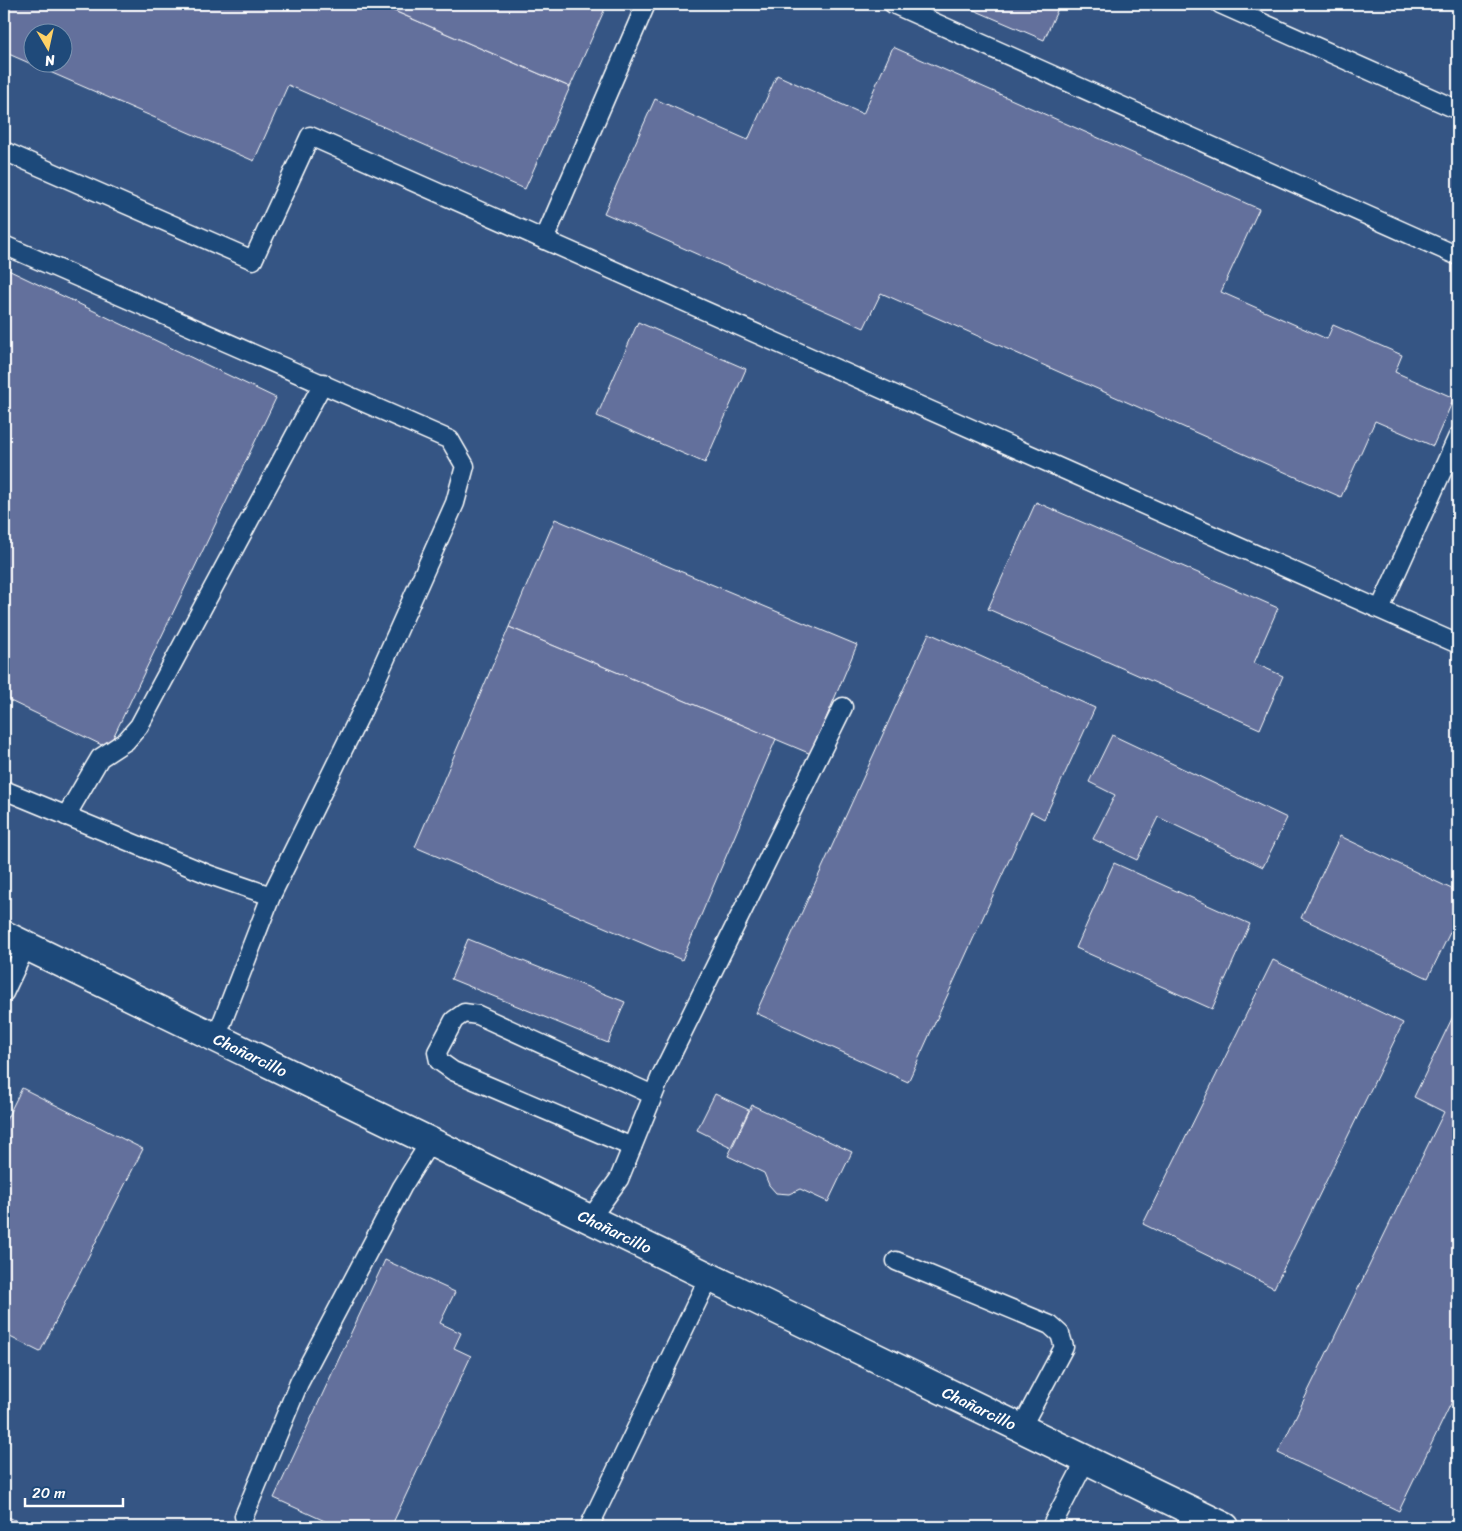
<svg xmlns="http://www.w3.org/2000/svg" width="1462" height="1531" font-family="Sriracha,sans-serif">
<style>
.built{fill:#345584;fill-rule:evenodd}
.building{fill:#64709c;stroke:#fff;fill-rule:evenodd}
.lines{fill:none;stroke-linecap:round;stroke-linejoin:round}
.service-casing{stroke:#fff;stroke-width:21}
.minor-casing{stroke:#fff;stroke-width:31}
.service{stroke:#1f4a7a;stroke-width:18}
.minor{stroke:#1f4a7a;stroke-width:28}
.labels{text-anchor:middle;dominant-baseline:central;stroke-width:4;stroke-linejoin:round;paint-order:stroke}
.street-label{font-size:16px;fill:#fff;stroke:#1f4a7a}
</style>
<rect width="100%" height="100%" fill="#1f4a7a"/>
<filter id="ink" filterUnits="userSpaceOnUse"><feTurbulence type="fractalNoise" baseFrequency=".02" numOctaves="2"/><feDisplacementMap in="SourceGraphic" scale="10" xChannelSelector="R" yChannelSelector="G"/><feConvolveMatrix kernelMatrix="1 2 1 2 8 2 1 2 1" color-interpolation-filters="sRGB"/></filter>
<g filter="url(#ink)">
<path class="built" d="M 4,4 L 1458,4 L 1458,1527 L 4,1527 ZM 32,32 L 62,32 L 62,62 L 32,62 Z"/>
<g class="building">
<path d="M 4,4 L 378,4 L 570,87 L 525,189 L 288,85 L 254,161 L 4,52 ZM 32,32 L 62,32 L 62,62 L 32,62 Z"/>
<path d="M 378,4 L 607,4 L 570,87 Z"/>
<path d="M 969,4 L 1060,4 L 1044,40 L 967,7 Z"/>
<path d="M 893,47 L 1259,209 L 1221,292 L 1327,339 L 1333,325 L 1402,355 L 1395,372 L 1454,398 L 1433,446 L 1375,421 L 1341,497 L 881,293 L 864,328 L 604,213 L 655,99 L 748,140 L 777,75 L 863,114 Z"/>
<path d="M 4,268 L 276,398 L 108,748 L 4,698 Z"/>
<path d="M 638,322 L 746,369 L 705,463 L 597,416 Z"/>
<path d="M 1036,502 L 1278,608 L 1254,663 L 1283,676 L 1260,729 L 988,609 Z"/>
<path d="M 555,519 L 857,645 L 811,754 L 509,627 Z"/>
<path d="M 509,627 L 776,739 L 682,960 L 415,847 Z"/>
<path d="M 929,633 L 1095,708 L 1044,819 L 1031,812 L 908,1082 L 756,1013 Z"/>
<path d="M 1112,735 L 1287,818 L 1263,867 L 1158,817 L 1137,860 L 1093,839 L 1115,795 L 1089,782 Z"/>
<path d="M 1340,836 L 1458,892 L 1458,916 L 1428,978 L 1301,918 Z"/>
<path d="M 1114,863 L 1250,924 L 1212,1009 L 1076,948 Z"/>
<path d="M 468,939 L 625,1002 L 608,1043 L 451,979 Z"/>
<path d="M 1273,960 L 1403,1023 L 1274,1288 L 1143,1224 Z"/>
<path d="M 1458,1006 L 1458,1389 L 1399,1511 L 1278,1453 L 1444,1112 L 1414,1097 Z"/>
<path d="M 22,1088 L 143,1149 L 40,1352 L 4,1334 L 4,1124 Z"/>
<path d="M 715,1094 L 749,1110 L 731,1147 L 697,1130 Z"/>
<path d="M 752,1105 L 852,1152 L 828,1202 L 800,1189 L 789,1194 L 776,1193 L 769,1185 L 764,1173 L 728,1156 Z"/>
<path d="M 385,1260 L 455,1292 L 440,1323 L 461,1333 L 454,1348 L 471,1356 L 391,1527 L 338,1527 L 274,1498 Z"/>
<path d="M 4,1515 L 30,1527 L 4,1527 Z"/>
</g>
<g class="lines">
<defs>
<g id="service">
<path d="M 893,4 L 1458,256"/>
<path d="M 1220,4 L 1458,110"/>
<path d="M 4,151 L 253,260 L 310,136 L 1458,644"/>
<path d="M 544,240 L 646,4"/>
<path d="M 4,245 L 450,440 L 465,466 L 455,503 L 364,707 L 271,896 L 210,875 L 4,790"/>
<path d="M 1380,609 L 1458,436"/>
<path d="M 66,816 L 100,758 L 126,741 L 139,726 L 323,383"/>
<path d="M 4,993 L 26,946"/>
<path d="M 216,1038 L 271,896"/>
<path d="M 632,1147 L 453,1071 L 439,1061 L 437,1052 L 454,1020 L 464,1013 L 478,1015 L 653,1095"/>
<path d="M 590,1219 L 619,1179 L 661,1076 L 843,707"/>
<path d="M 896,1261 L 1050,1325 L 1060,1334 L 1064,1347 L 1021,1428"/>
<path d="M 244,1516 L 299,1383 L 402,1187 L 430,1142"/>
<path d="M 589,1527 L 709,1277"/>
<path d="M 1051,1527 L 1086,1460"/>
</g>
<g id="minor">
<path id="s1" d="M 4,935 L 1225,1527"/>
</g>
</defs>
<use href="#service" class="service-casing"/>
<use href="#minor" class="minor-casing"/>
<use href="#service" class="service"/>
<use href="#minor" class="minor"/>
</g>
</g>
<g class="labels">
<g class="street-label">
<text stroke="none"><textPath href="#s1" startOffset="274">Chañarcillo</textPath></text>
<text stroke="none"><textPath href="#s1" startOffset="679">Chañarcillo</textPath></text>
<text stroke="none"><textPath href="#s1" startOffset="1084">Chañarcillo</textPath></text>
</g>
</g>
<rect width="1462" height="1531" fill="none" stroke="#1f4a7a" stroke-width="20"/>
<rect x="10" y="10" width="1442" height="1511" fill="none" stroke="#fff" stroke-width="2" filter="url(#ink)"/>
<g transform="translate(48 48) rotate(171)"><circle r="24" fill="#1f4a7a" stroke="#7992af"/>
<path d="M0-4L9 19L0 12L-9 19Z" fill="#ffd166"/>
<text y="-8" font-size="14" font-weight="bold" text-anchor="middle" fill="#ffffff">N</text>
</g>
<path d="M25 1498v8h98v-8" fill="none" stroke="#ffffff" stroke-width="2.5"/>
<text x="32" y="1498" font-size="15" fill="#ffffff" stroke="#1f4a7a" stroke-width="4" paint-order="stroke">20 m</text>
</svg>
